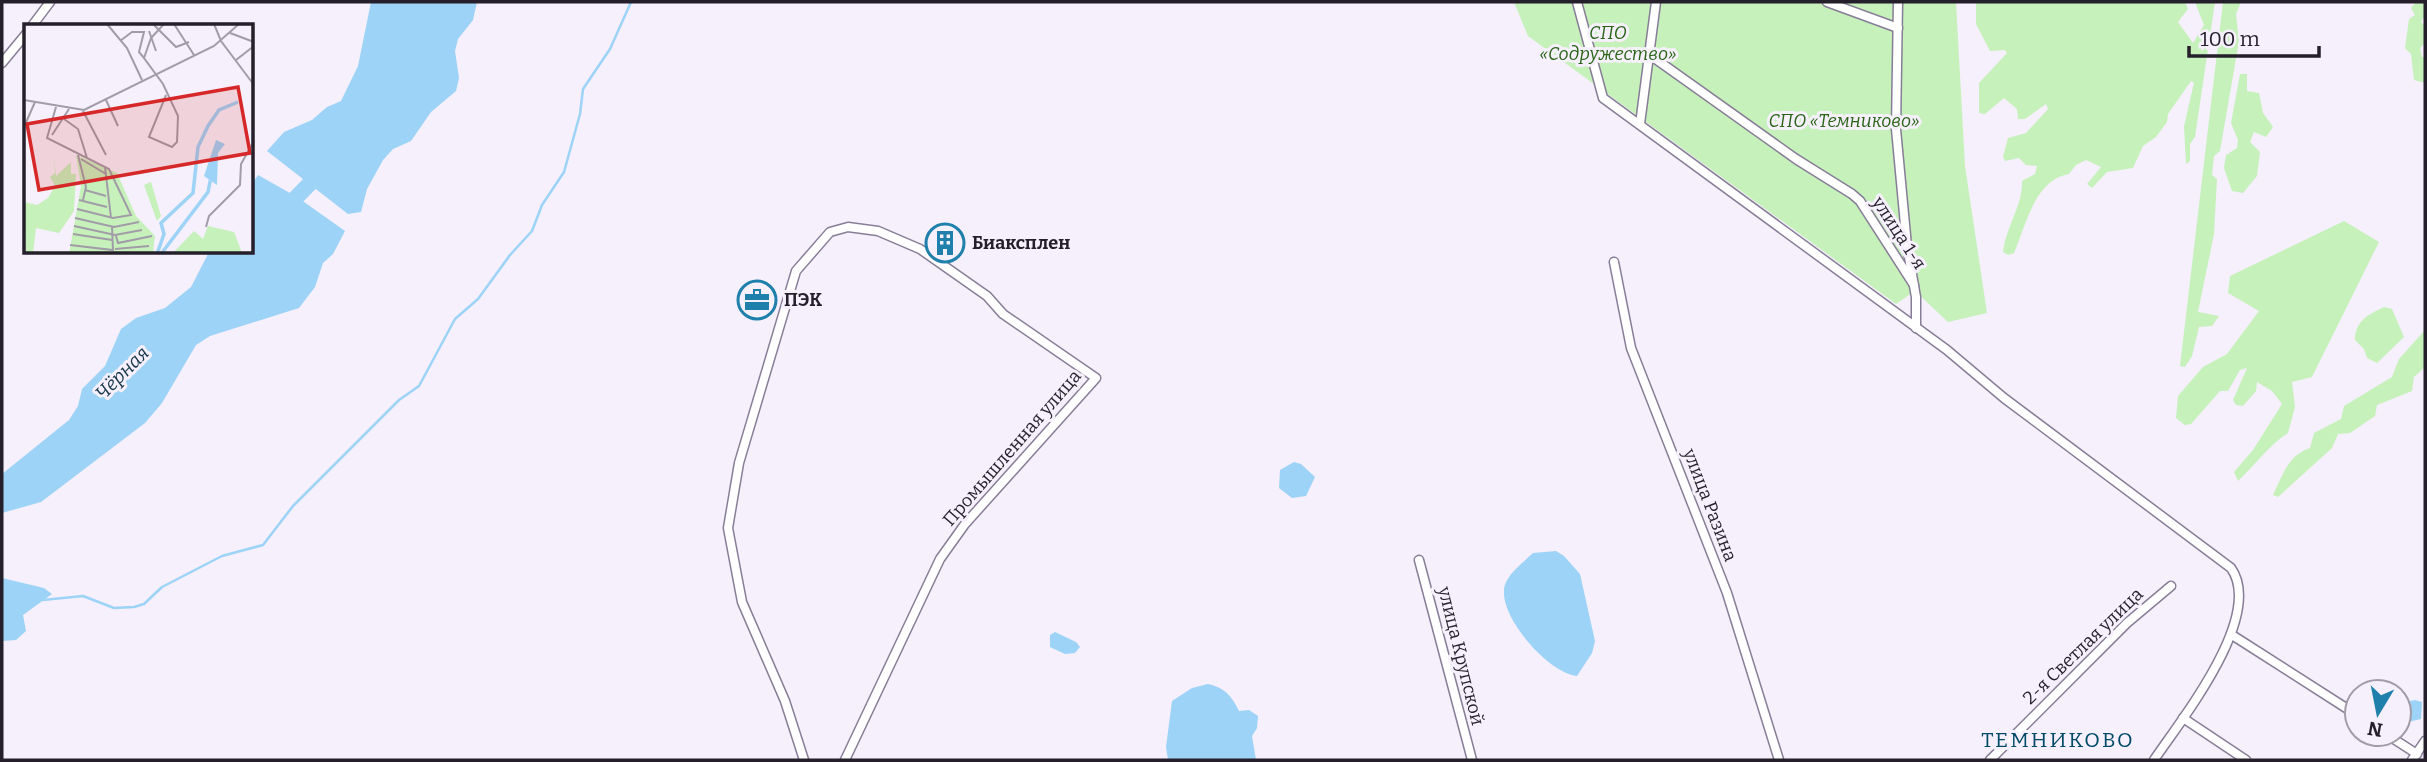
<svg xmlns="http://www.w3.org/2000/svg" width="2427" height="762" font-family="Bitter,serif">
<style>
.green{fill:#c6f1bb}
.water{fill:#9cd3f7}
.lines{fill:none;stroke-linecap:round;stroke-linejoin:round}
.stream{stroke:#9cd3f7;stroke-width:2.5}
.river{stroke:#9cd3f7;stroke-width:16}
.street-casing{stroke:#887d97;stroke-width:11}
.street{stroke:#fff;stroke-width:8}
.labels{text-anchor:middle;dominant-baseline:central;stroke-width:6;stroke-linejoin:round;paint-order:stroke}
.park-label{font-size:18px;font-style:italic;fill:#286316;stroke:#f5f0fb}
.street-label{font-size:18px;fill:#241f2a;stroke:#f5f0fb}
.poi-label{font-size:18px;font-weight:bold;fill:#241f2a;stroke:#f5f0fb;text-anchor:start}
.water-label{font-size:19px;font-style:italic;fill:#153547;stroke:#f5f0fb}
.quarter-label{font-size:21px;letter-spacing:2px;fill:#004a67;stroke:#f5f0fb}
.inset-river{fill:none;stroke:#9cd3f7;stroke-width:3.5}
.inset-road{fill:none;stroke:#a19ca7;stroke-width:2}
.view{fill:#d62828;fill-opacity:0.15;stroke:#d62828;stroke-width:3.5}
.inset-edge{fill:none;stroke:#241f2a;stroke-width:3.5}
</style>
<rect width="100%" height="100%" fill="#f5f0fb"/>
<g class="green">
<path d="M 1514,2 L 1956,2 L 1965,166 L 1987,313 L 1948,322 L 1915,291 L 1896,304 L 1528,36 Z"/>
<path d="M 1976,2 L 2185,2 L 2188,9 L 2178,22 L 2193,43 L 2204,25 L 2195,2 L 2215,2 L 2195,137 L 2190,144 L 2190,161 L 2186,164 L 2184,126 L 2194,83 L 2191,81 L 2168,114 L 2167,122 L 2156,137 L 2143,146 L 2133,168 L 2107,172 L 2092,188 L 2087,184 L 2101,167 L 2086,160 L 2076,165 L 2069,174 C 2034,180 2026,226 2014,253 L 2008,255 L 2003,252 C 2006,227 2023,205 2022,181 L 2035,174 L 2037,166 L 2026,165 L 2019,158 L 2005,161 L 2003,157 L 2008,138 L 2026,133 L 2048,109 L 2046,104 L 2025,119 L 2018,119 L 2017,109 L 2004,98 L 1985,114 L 1979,113 L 1979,83 L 2007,53 L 2005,50 L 1990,51 L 1976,24 Z"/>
<path d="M 2223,2 L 2241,2 L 2236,14 L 2239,41 L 2220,151 L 2214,156 L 2212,175 L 2217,179 L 2214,234 L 2198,312 L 2219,316 L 2212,326 L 2199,327 L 2192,356 L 2185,367 L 2180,366 Z"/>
<path d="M 2416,2 L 2425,2 L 2425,15 L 2421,22 L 2425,26 L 2425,43 L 2420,48 L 2422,57 L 2425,57 L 2425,83 L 2414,80 L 2411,54 L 2405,48 L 2409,19 L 2415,15 L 2411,8 Z"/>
<path d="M 2240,74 L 2247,74 L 2247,91 L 2259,93 L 2263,113 L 2273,127 L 2266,137 L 2254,132 L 2250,142 L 2260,152 L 2257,176 L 2243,193 L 2232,191 L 2224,168 L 2226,155 L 2237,148 L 2238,140 L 2231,123 Z"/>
<path d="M 2344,221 L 2379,242 L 2312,377 L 2292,382 L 2295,407 L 2288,433 C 2269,445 2255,465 2238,481 L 2234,472 L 2253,450 L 2282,404 L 2272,391 L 2257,382 L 2256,391 L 2243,406 L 2236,405 L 2233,400 L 2247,368 L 2240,370 L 2228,391 L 2220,391 L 2191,424 L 2185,425 L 2176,418 L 2178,396 L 2203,367 L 2227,354 L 2259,311 L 2228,293 L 2230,276 Z"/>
<path d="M 2384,307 L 2392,309 L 2404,337 L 2377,363 L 2367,358 L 2364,349 L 2355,340 C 2355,321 2369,314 2384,307 Z"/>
<path d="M 2425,330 L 2425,367 L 2414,377 L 2412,391 L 2377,405 L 2375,416 L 2350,433 L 2338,434 L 2332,448 L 2278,497 L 2273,495 C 2283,475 2288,455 2310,448 L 2314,433 L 2341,419 L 2344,406 L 2392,377 L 2399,359 Z"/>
</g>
<g class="water">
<path d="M 371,2 L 477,2 L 473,20 L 458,39 L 455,51 L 459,78 L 456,91 L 431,112 L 411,141 L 393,149 L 383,160 L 367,189 L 361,212 L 348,214 L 267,151 L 284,132 L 312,120 L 327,107 L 341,101 L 358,66 Z"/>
<path d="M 258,175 L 297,197 L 345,231 L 333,254 L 323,263 L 315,287 L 299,308 L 210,336 L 196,345 L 162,403 L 145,423 L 41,502 L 2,513 L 2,474 L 69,420 L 78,406 L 82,389 L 105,366 L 121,329 L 136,318 L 165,308 L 191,287 L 209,252 L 252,252 L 252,184 Z"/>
<path d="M 1294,462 L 1301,464 L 1315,477 L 1306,496 L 1292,498 L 1279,488 L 1280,470 Z"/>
<path d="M 1556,551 L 1564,556 L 1580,574 L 1595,641 L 1592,653 L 1577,676 C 1549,673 1502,620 1504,591 C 1504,576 1524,562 1533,553 Z"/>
<path d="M 2,578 L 44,588 L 52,594 L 23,615 L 26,631 L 16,640 L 2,641 Z"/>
<path d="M 1055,632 L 1076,642 L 1080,647 L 1075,653 L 1065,654 L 1050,647 L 1050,635 Z"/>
<path d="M 1208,684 C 1224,687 1232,696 1239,711 L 1249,710 L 1258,716 L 1257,728 L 1252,736 L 1256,760 L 1168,760 L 1166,747 L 1172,701 L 1192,688 Z"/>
<path d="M 2415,700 L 2422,702 L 2421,719 L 2408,722 L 2401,717 C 2402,706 2404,702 2415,700 Z"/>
</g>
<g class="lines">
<path class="stream" d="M 43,600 L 83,596 L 114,608 L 134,607 L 144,604 L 162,587 L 222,556 L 263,545 L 293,506 L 399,400 L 419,386 L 455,319 L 478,299 L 510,255 L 532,231 L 542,205 L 564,172 L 580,114 L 583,89 L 610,49 L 631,2"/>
<path class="river" d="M 283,211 L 324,169"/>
<defs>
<g id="street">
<path d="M 1577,2 L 1603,98 L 1947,350 L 2004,398 L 2231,568 C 2265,616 2181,720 2154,760"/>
<path d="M 1827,2 L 1898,28"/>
<path d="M 1898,2 L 1896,129 L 1907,246 L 1916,297 L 1916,328"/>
<path d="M 32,26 L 50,2"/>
<path d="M 1650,55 L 1796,159 L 1852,194 L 1860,201 L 1914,285"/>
<path d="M 2,63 L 26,34"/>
<path d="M 1640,124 L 1656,2"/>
<path d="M 1614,262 L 1631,348 L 1727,593 L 1779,760"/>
<path d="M 1419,560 L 1472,760"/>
<path d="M 2232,635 L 2357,715"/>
<path d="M 2183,718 L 2246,760"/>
<path d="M 2386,734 L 2417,754"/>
<path d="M 804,760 L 785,701 L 742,602 L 728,528 L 739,463 L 796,271 L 830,232 L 848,227 L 878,231 L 920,249 L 987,296 L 1003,314 L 1096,378 L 965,524 L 940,559 L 845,760"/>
<path d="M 1990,760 L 2127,623 L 2171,586"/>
<path d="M 2412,760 L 2425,741"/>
</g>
</defs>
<use href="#street" class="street-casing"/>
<use href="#street" class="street"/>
</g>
<defs>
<symbol id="building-ring" viewBox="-11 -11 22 22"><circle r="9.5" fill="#f5f0fb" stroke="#1f80ac" stroke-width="1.5"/><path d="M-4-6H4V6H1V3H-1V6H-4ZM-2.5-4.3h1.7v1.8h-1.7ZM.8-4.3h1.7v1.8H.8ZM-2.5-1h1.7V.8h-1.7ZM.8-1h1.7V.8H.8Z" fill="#1f80ac"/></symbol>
<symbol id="office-ring" viewBox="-11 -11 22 22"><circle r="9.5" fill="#f5f0fb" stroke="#1f80ac" stroke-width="1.5"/><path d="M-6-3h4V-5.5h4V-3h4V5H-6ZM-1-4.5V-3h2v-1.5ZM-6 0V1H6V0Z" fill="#1f80ac"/></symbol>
</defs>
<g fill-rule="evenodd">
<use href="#building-ring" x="923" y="221" width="44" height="44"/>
<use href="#office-ring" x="735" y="278" width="44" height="44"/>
</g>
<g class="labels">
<g class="park-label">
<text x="1608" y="33">СПО<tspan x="1608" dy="21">«Содружество»</tspan></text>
<text x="1844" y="121">СПО «Темниково»</text>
</g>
<g class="street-label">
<text transform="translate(1899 233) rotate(57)">улица 1-я</text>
<text transform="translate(1012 448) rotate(-49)">Промышленная улица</text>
<text transform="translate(1710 505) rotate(69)">улица Разина</text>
<text transform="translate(2083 646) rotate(-44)">2-я Светлая улица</text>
<text transform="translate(1461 656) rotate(76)">улица Крупской</text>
</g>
<g class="poi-label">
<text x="972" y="243">Биаксплен</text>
<text x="784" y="300">ПЭК</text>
</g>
<g class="water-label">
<text transform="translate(122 373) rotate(-45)">Чёрная</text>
</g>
<g class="quarter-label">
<text x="2058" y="740">ТЕМНИКОВО</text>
</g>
</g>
<g transform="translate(24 24)">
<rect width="229" height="229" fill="#f5f0fb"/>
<path d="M 30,131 L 32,152 L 47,138 L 47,150 L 52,150 L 50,187 L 35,209 L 12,204 L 9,229 L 2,229 L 0,178 L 13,181 L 24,174 L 31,162 L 26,153 L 31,149 ZM 52,131 L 93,149 L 112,192 L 131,212 L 129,227 L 137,229 L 45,230 L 57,162 ZM 127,158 L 137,192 L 133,197 L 120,161 ZM 184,202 L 210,208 L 218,229 L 148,230 L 170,207 L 179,215 Z" fill="#c6f1bb"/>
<path d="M 192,116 L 201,120 L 194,129 L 193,161 L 180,152 Z" fill="#9cd3f7"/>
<path class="inset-river" d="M 133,230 L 140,210 L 137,199 L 169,169 L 174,123 L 184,102 L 195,86 L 214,78M 137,230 L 184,168 L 187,153"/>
<path class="inset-road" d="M 83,0 L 103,24 L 118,56M 129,0 L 152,23 L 165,18M 140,0 L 127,14 L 120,34 L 139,60 L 154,92 L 153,118 L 148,123 L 125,113 L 142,71M 150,0 L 170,31M 190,0 L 197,17 L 230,61M 125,7 L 132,27M 206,9 L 230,18M 96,17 L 108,8 L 120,8 L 115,28 L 120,34M 212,36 L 230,22M 0,76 L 60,86 L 190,22 L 215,0M 82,76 L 94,102M 32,83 L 23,114 L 85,145 L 107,191 L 89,194 L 53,185M 59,87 L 82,131M 40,95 L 54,105 L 63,134M 0,103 L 11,78M 28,111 L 45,85M 54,131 L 62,163 L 59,176M 57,135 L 82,150M 81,143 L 87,194M 61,166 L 82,172M 55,176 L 83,183M 51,194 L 90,203 L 115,198M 50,202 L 91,211 L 118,206M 182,203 L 185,192 L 216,161 L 217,140 L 230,117M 49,210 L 88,216M 92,212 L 94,219 L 128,212M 46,221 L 89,226 L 88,202M 91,225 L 125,222"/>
<path class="view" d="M 214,63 L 226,129 L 15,166 L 3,100 Z"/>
<rect width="229" height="229" class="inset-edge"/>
</g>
<rect width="2427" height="762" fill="none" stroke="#241f2a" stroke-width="7"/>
<g transform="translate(2378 713) rotate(190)"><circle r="33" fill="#f5f0fb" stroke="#a19ca7" stroke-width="2"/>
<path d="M0-5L12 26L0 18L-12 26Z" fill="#1f80ac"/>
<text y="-10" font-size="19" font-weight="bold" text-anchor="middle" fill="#241f2a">N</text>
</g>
<path d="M2189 46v10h130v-10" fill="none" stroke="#241f2a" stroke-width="3.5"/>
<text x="2200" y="46" font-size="21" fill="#241f2a" stroke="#f5f0fb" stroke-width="5" paint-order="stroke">100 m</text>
</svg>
